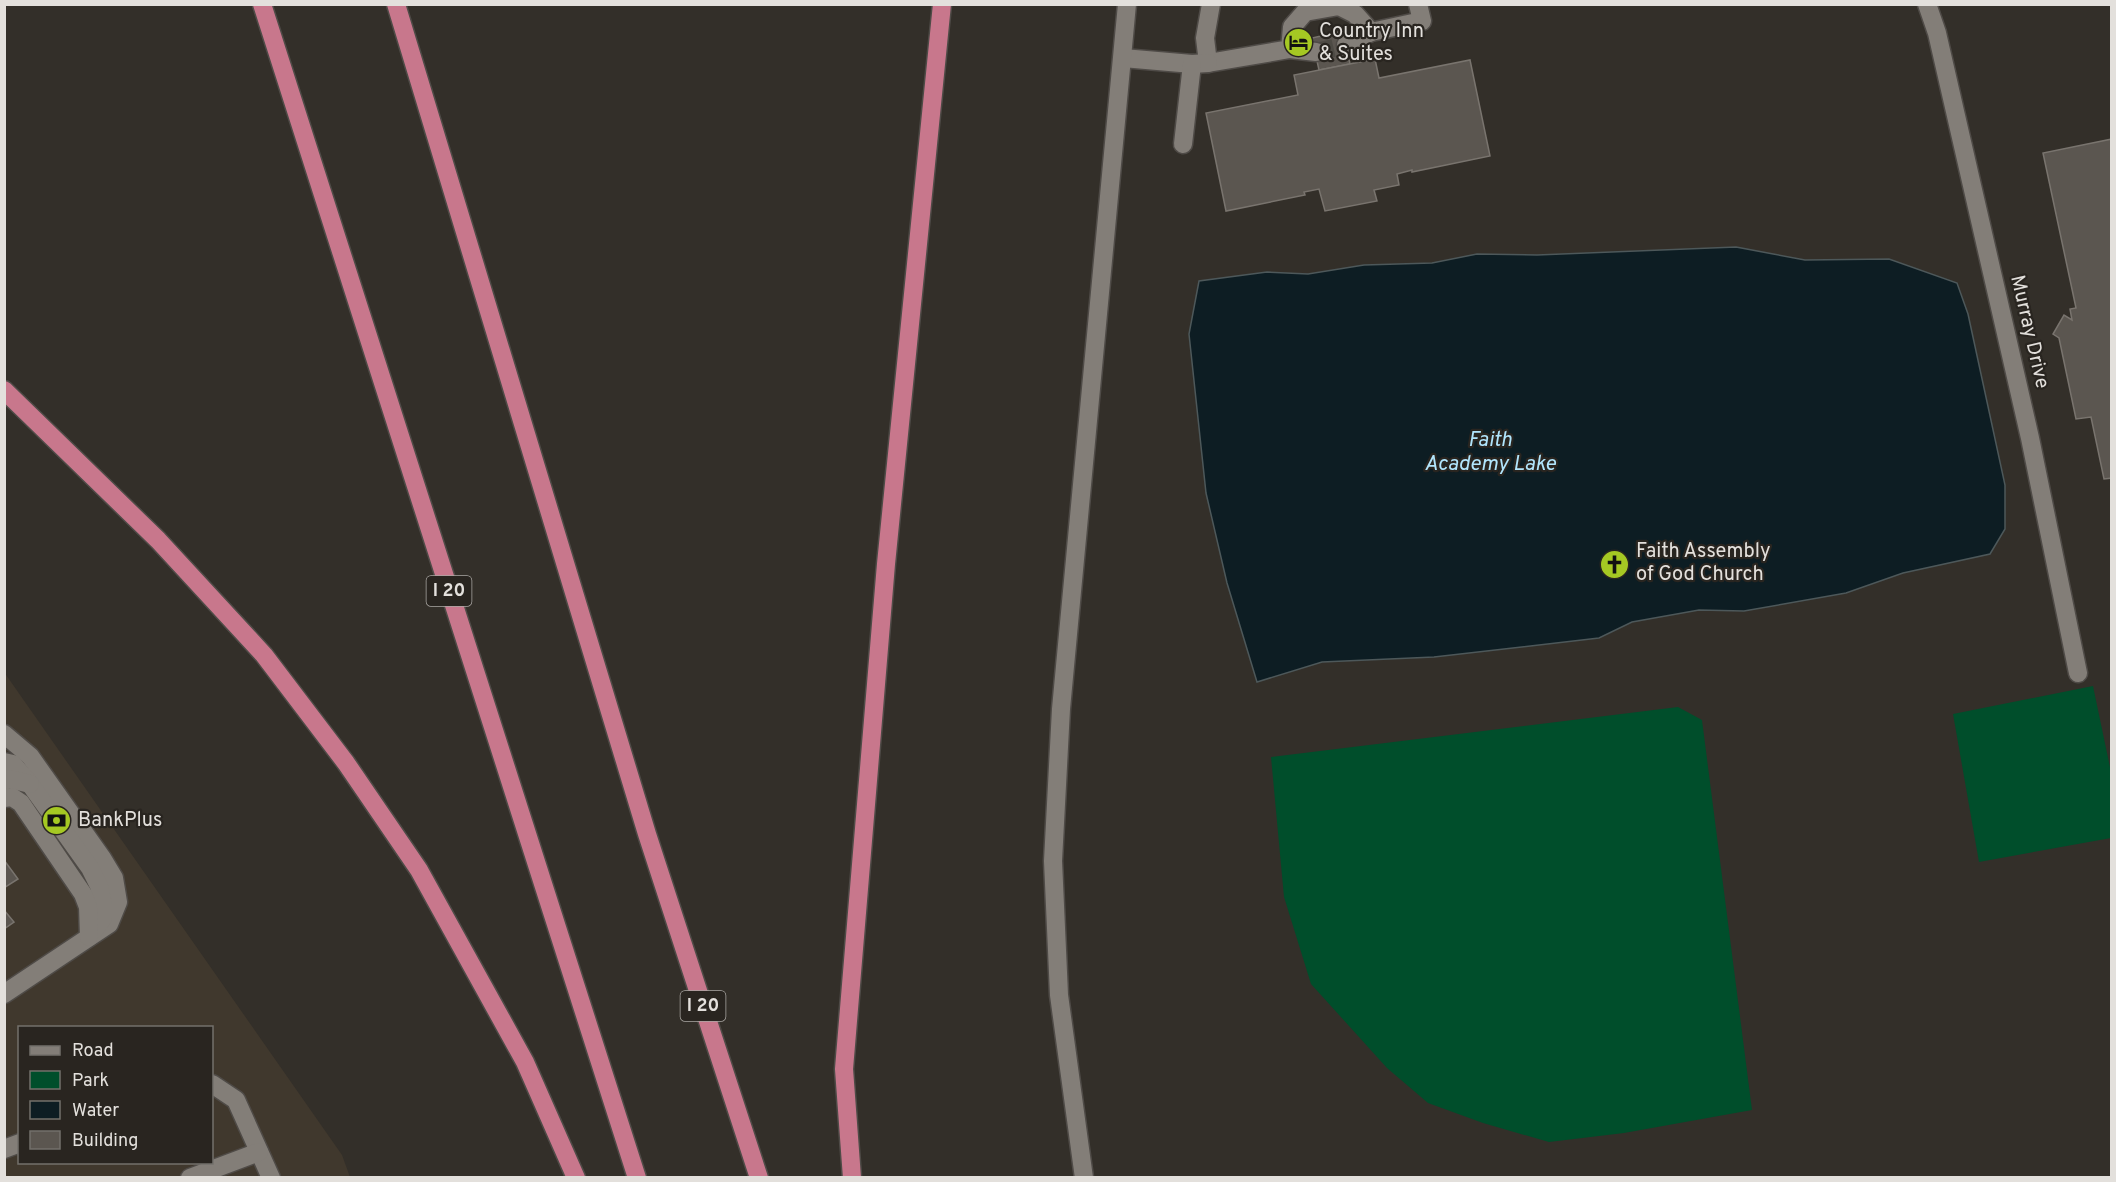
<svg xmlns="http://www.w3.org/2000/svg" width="2116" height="1182" font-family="Overpass,sans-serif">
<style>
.built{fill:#40382d;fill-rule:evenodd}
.green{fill:#004e2b}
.water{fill:#0d1d23;stroke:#4d585a;stroke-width:1.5}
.building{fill:#5b5650;stroke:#79746e;stroke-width:1.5}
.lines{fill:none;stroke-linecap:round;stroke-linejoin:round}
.minor-tunnel{stroke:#4d4a44;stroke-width:18;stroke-dasharray:18 9;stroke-linecap:butt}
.minor-casing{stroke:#4f4b47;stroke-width:21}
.highway-casing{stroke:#4f4b47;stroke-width:21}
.minor{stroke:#837e78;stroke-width:18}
.highway{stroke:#c8778c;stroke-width:18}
.labels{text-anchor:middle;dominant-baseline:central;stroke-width:4.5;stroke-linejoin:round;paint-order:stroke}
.shield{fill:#292520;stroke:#aba8a4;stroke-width:1.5}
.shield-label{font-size:18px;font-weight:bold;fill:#e3e0dc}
.poi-label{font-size:20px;fill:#e3e0dc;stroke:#292520;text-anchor:start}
.street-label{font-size:20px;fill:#e3e0dc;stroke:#292520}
.water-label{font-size:21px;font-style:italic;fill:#b1e5fc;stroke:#292520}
</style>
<rect width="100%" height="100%" fill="#332f29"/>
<path class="built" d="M 4,672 L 342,1155 L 350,1177 L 5,1177 ZM 20,1028 L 212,1028 L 212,1162 L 20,1162 Z"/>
<g class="green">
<path d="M 2093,686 L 2111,772 L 2111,838 L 1979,862 L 1953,714 Z"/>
<path d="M 1678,707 L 1702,720 L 1752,1110 L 1624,1133 L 1549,1142 L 1483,1123 L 1428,1103 L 1387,1068 L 1311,984 L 1284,897 L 1271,757 Z"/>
</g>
<path class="water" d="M 1736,247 L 1805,260 L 1889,259 L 1957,283 L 1968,314 L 2005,485 L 2005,529 L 1990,554 L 1903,573 L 1846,593 L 1744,611 L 1699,610 L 1632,622 L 1599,638 L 1434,657 L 1322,662 L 1257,682 L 1227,583 L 1206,493 L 1189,334 L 1199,281 L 1267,272 L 1308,274 L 1364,265 L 1432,263 L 1477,254 L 1537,255 Z"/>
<g class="building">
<path d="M 1343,31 L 1350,64 L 1319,70 L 1312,38 Z"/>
<path d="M 1375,59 L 1379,78 L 1470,60 L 1490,156 L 1412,172 L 1412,170 L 1397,174 L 1399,185 L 1374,190 L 1377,201 L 1325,211 L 1319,189 L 1304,192 L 1305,195 L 1226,211 L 1206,113 L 1298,95 L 1294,75 Z"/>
<path d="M 2112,139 L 2112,478 L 2104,479 L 2091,417 L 2076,419 L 2059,338 L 2053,334 L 2064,315 L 2072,320 L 2070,309 L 2076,308 L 2043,153 Z"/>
<path d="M 4,860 L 18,879 L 4,888 Z"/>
<path d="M 4,910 L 14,922 L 4,929 Z"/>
</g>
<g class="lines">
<path class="minor-tunnel" d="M 1316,52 L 1346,45"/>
<defs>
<g id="minor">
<path d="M 1211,4 L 1205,38 L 1208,63 L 1290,49 L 1292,27 L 1305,12 L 1339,6 L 1355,14 L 1371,32 L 1422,21 L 1418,4"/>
<path d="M 1927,4 L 1937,33 L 2030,438 L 2078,673"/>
<path d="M 1346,45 L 1371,32"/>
<path d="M 1290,49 L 1316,52"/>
<path d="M 1123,58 L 1192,64 L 1208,63"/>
<path d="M 1183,144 L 1192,64"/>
<path d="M 4,734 L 30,756 L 102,858 L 114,878 L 118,902 L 109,924 L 4,994"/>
<path d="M 4,762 L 13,764 L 30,784 L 90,868 L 99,886 L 103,904 L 103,918 L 95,929"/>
<path d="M 4,781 L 10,779 L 30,784"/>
<path d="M 4,798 L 12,797 L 21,803 L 83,894 L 88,907 L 89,937"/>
<path d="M 212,1084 L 236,1100 L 271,1178"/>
<path d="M 4,1149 L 20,1143"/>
<path d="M 190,1178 L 259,1152"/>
<path d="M 1084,1178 L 1059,995 L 1053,861 L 1061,709 L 1127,4"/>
</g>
<g id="highway">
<path d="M 262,4 L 637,1178"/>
<path d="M 396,4 L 647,834 L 759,1178"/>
<path d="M 4,390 L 158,540 L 264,655 L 346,763 L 419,870 L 525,1062 L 576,1178"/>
<path d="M 852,1178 L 844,1069 L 886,564 L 942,4"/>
</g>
</defs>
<use href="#minor" class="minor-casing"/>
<use href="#highway" class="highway-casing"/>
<use href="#minor" class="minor"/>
<use href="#highway" class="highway"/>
</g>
<defs>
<symbol id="hotel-disc" viewBox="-11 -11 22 22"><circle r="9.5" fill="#a5c823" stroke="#292520"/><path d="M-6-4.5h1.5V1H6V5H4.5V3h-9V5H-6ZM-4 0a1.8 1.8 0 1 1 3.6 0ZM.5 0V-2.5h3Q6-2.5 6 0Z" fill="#111"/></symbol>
<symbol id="church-disc" viewBox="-11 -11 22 22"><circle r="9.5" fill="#a5c823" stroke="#292520"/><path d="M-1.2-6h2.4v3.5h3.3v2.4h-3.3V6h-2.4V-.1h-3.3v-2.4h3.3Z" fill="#111"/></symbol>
<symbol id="bank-disc" viewBox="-11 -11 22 22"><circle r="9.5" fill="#a5c823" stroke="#292520"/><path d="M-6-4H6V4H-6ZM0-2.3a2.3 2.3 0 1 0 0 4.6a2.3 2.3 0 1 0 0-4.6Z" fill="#111"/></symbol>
</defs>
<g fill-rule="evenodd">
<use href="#hotel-disc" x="1282" y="26" width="33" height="33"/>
<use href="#church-disc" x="1598" y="548" width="33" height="33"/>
<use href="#bank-disc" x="40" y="804" width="33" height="33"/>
</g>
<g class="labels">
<g class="shield">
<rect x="426.5" y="576" width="45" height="30" rx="4.5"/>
<rect x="680.5" y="991" width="45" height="30" rx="4.5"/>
</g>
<g class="shield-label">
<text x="449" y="591">I 20</text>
<text x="703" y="1006">I 20</text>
</g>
<g class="poi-label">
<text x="1319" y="32">Country Inn<tspan x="1319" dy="23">&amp; Suites</tspan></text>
<text x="1636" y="552">Faith Assembly<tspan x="1636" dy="23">of God Church</tspan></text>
<text x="78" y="821">BankPlus</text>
</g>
<g class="street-label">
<text transform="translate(2029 332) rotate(77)">Murray Drive</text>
</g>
<g class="water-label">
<text x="1490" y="440">Faith<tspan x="1490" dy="24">Academy Lake</tspan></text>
</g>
</g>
<rect width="2116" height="1182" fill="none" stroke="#e3e0dc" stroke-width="12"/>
<rect x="18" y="1026" width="195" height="138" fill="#292520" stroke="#73706b" stroke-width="1.5"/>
<rect x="30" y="1046" width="30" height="9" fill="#837e78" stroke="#73706b" stroke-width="1.5"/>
<text x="72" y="1056" font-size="18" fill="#e3e0dc">Road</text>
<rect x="30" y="1071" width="30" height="18" fill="#004e2b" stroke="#73706b" stroke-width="1.5"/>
<text x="72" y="1086" font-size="18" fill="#e3e0dc">Park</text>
<rect x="30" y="1101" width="30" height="18" fill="#0d1d23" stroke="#73706b" stroke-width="1.5"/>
<text x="72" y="1116" font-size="18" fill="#e3e0dc">Water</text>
<rect x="30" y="1131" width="30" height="18" fill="#5b5650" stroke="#73706b" stroke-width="1.5"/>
<text x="72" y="1146" font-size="18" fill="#e3e0dc">Building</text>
</svg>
